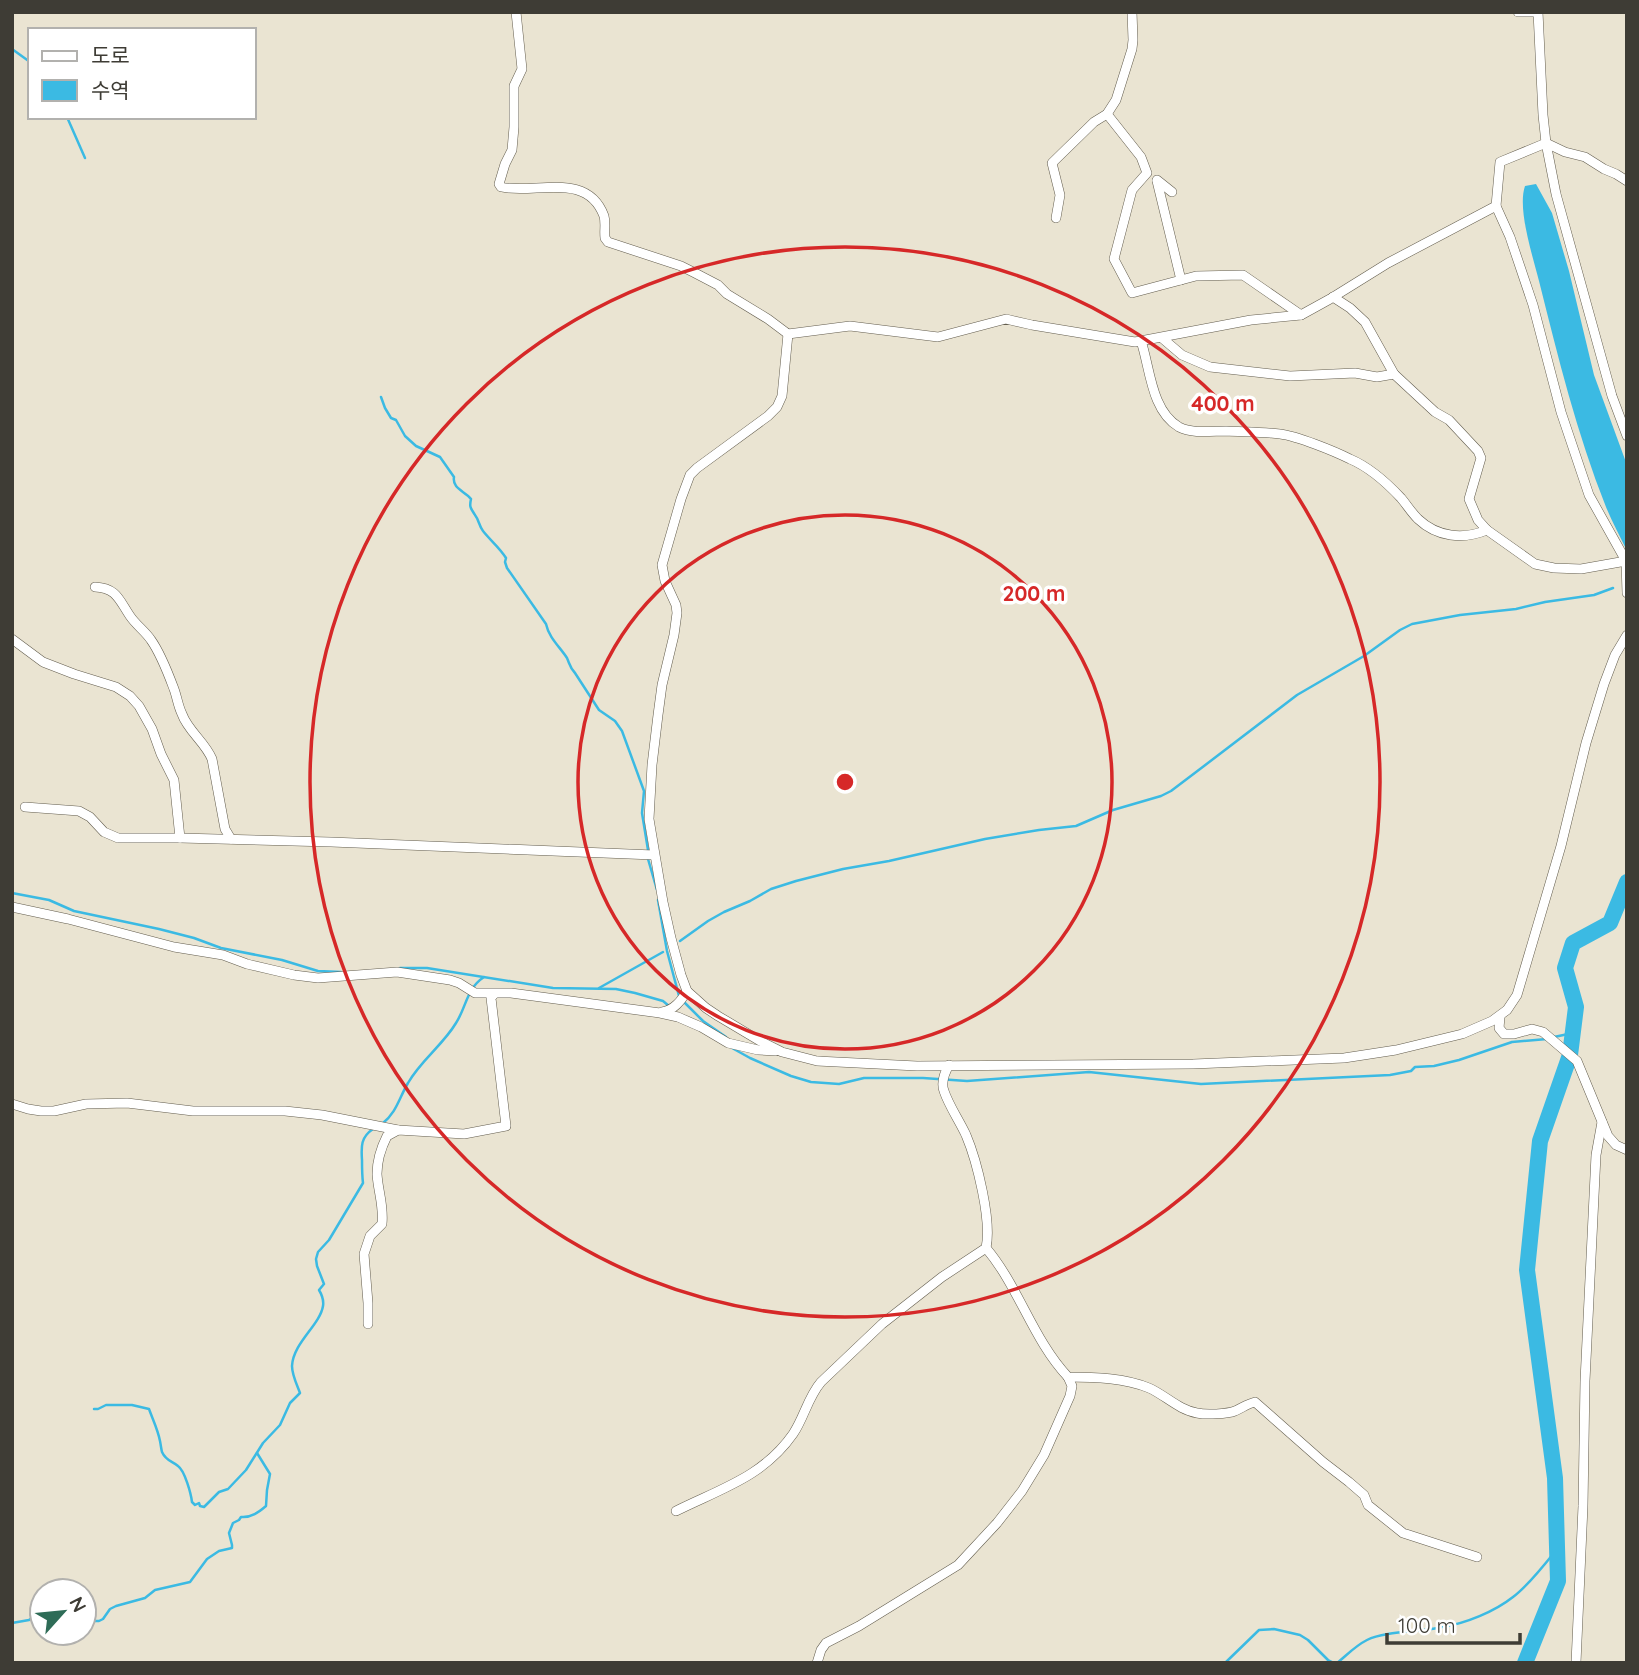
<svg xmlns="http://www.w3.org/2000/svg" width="1639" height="1675" font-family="Quicksand,'Noto Sans KR',sans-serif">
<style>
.water{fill:#3bbae3}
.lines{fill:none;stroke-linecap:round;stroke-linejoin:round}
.stream{stroke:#3bbae3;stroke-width:2.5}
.river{stroke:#3bbae3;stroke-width:16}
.street-casing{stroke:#635d4e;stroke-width:10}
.street{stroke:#fff;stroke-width:9}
.ring{fill:none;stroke:#d62828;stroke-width:3.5}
.centre{fill:#d62828;stroke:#fff;stroke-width:3.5}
.ring-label{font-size:21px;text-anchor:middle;font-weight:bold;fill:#d62828;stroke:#fff;stroke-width:7;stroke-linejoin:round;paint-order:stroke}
</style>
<rect width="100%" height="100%" fill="#eae4d2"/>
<path class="water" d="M 1536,184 L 1552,213 L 1569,271 L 1594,375 L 1627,465 L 1627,551 C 1620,536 1612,522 1606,507 C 1577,434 1558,357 1539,281 C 1533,257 1517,209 1525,186 Z"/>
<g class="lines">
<g class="stream">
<path d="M 12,49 L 30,62"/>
<path d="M 67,117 L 85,158"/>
<path d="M 381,397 L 385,408 L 391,418 L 396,420 L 405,436 L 416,446 L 440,457 L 454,477 C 452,489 465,491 471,499 C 469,508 471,508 475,515 C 479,520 479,526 483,531 C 490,540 500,548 506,558 L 505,562 L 507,568 L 546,624 C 549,638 560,647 567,658 C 570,665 570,668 575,673 L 599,710 L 615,721 L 622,731 L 644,791 L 642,813 L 648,850"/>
<path d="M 648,859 L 657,890"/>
<path d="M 12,893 L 49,900 L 74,911 L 159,929 L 194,938 L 221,948 L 282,960 L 318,971 L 341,972"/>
<path d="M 658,900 L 667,951 L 679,996"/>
<path d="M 680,941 L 708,921 L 724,912 L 750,901 L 771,889 L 796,881 L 843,869 L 889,861 L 985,839 L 1039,830 L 1076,826 L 1113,810 L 1161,796 L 1171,791 L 1204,766 L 1297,695 L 1364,656 L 1400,630 L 1412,624 L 1460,615 L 1516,609 L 1545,602 L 1594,595 L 1613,588"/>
<path d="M 400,968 L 427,968 L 553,988 L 616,989 L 635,993 L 663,1001 L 669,1006"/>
<path d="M 599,988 L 663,952"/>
<path d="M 683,1001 L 703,1021 L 726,1037"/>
<path d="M 1554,1037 L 1573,1033"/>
<path d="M 732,1048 L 750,1058 L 791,1076 L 811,1082 L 839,1084 L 864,1078 L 923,1078 L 967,1081 L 1089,1072 L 1201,1084 L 1390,1075 L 1411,1071 L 1415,1067 L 1434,1066 L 1459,1060 L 1512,1042 L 1547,1039"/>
<path d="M 382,1124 C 397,1112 399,1098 408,1083 C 421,1060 443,1045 456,1023 C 467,1006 466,989 484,977"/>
<path d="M 94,1409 L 98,1409 L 106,1405 L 132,1405 L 149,1409 C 153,1420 158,1430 160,1441 C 161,1446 161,1448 162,1452 C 166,1461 172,1461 178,1466 C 185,1471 191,1494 192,1502 L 195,1505 L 199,1503 L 200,1506 L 204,1507 L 219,1492 L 228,1489 L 246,1470 L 263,1443 L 280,1425 L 290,1403 L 300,1393 C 297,1385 292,1375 292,1366 C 293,1343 320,1325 323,1306 C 324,1300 322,1295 319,1290 L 324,1284 L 317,1266 L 316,1259 L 318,1252 L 329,1240 L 363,1183 C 362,1175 362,1168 362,1160 C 361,1146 361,1137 373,1129"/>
<path d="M 84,1614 L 95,1621 L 99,1621 L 103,1619 L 110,1609 L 116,1606 L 145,1598 L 155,1590 L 190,1582 L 207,1559 L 219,1551 L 232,1548 L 232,1545 L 229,1533 L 233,1523 L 239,1520 L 241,1517 C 251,1518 259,1512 266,1506 L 267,1490 L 270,1474 L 257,1453"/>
<path d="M 12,1623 L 29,1620 L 42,1610"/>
<path d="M 1225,1663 L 1259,1630 L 1274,1629 L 1300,1635 L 1308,1640 L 1328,1660 L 1334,1663"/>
<path d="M 1337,1663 C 1347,1655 1355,1646 1367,1640 C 1385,1631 1422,1632 1443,1627 C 1466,1623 1494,1612 1513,1597 C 1528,1586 1545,1564 1557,1549"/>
</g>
<path class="river" d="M 1525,1663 L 1558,1581 L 1555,1478 L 1527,1270 L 1540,1141 L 1570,1055 L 1576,1007 L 1565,968 L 1573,943 L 1610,923 L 1627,882"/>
<defs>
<g id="street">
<path d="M 516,12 L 522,69 L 514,86 L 514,127 L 512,150 L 505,164 L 499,184 L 501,187 C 534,195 587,170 604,216 C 606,223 604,231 605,238 L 608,242 L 681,266 L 695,273 L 718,285 L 727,294 L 768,319 L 788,334 L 850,326 L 938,337 L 1006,319 L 1032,325 L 1135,342 L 1251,320 L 1301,315 L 1330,299 L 1388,263 L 1496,206 L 1500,162 L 1546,143 L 1565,152 L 1585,157 L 1604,169 L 1616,174 L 1627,181"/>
<path d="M 1518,12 L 1538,12"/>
<path d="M 1538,12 L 1543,115 L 1546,143 L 1556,194 L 1612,396 L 1627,436"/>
<path d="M 1107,114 L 1141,157 L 1147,173 L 1132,190 L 1114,259 L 1132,293 L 1196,276 L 1243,275 L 1301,315"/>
<path d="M 1157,180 L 1172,192"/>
<path d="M 1157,181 L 1181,280"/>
<path d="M 1496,206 L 1510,237 L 1533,305 L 1561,412 L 1589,495 L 1626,561 L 1627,593"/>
<path d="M 1056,218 L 1060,195 L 1052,163 L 1094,122 L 1107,114 L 1116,100 L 1132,49 L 1133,40 L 1132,12"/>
<path d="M 788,334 L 782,396 L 777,407 L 768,416 L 697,468 L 690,475 L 681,499 L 662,565 L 665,581 L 676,605 L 677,613 L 674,635 L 662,685 L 658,715 L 652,765 L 649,819 L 663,902 L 671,938 L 681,975 L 687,991 L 706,1008 L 718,1016 L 760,1041 L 782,1052 L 817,1061 L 917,1066 L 1193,1064 L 1344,1058 L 1396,1050 L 1462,1034 L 1492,1021 L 1507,1010 L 1517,995 L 1561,846 L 1586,743 L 1604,684 L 1615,655 L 1627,635"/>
<path d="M 1162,338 L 1182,355 L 1210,367 L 1290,376 L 1355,373 L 1377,377 L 1394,374 L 1365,322 L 1350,308 L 1333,297"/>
<path d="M 1141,341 C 1150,367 1151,411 1179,427 C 1192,434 1212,431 1226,431 C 1244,432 1262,432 1280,434 C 1297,436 1334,451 1350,459 C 1369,467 1387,483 1401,498 C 1407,505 1411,512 1418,519 C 1437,537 1463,540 1487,530"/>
<path d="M 1394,374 L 1435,412 L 1449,420 L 1478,451 L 1481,458 L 1469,499 L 1478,520 L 1487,530 L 1535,564 L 1554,568 L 1581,569 L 1626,561"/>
<path d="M 95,587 C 117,588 119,600 130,616 C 136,625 145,631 151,640 C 161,654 168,673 174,689 C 177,697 178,706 182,714 C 188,731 205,742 212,759 L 225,829 L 231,839"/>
<path d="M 12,639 L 43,662 L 74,674 L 116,687 L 130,696 L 139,706 L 152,729 L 161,754 L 174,780 L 180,838"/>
<path d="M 25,807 L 79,811 L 90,817 L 104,832 L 118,838 L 180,838 L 331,842 L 654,855"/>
<path d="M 12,907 L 68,919 L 174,947 L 223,955 L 247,964 L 294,975 L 318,978 L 397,972 L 450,980 L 459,983 L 475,993 L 511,993 L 660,1013 L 678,1017 L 701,1027 L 728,1043 L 758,1050 L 776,1051"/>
<path d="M 662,1012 C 674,1010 681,1001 687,991"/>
<path d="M 1500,1017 L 1499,1028 L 1504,1034 L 1514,1034 L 1532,1029 L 1543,1032 L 1577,1061 L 1608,1136 L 1616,1145 L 1627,1150"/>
<path d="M 12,1104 L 28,1109 L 41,1111 L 54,1111 L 86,1104 L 127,1103 L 193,1111 L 285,1111 L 322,1115 L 398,1130"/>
<path d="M 986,1248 C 1019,1287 1033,1340 1068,1377 C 1095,1377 1125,1378 1149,1388 C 1165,1395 1179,1410 1197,1413 C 1206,1415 1227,1414 1235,1411 C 1242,1408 1247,1404 1255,1402 L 1323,1462 L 1349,1482 L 1364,1495 L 1368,1505 L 1403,1533 L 1477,1557"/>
<path d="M 368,1324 L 368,1303 L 364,1254 L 370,1236 L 382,1224 C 384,1206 378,1191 377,1174 C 377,1160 381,1148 387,1136 L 398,1130 L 464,1134 L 506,1126 L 491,998 L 494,994"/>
<path d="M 676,1511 C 720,1489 763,1477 793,1434 C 804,1418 808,1397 821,1382 L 882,1324 L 942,1277 L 986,1248 C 992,1221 977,1161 966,1135 C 959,1120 949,1106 944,1091 C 941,1083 945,1072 949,1065"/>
<path d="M 817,1663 L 821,1650 L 826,1643 L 859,1626 L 958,1565 L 997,1523 L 1022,1491 L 1044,1455 L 1070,1396 L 1072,1386 L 1068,1377"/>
<path d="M 1576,1663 L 1583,1506 L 1585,1381 L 1596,1155 L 1602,1122"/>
</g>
</defs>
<use href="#street" class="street-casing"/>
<use href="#street" class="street"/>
</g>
<g class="ring">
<circle cx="845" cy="782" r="267"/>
<circle cx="845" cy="782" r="535"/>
</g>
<circle cx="845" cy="782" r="10" class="centre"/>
<g class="ring-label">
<text x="1223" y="411">400 m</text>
<text x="1034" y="601">200 m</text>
</g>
<rect width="1639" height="1675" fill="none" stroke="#3e3c35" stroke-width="28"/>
<rect x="28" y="28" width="228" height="91" fill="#ffffff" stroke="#b2b1ae" stroke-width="2"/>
<rect x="42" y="51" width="35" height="10" fill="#ffffff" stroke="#b2b1ae" stroke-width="2"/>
<text x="91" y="63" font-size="21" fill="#3e3c35">도로</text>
<rect x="42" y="80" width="35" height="21" fill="#3bbae3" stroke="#b2b1ae" stroke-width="2"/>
<text x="91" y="98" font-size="21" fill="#3e3c35">수역</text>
<g transform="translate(63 1612) rotate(63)"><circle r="33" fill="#ffffff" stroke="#b2b1ae" stroke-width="2"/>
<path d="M0-5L12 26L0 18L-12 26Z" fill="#2e6c57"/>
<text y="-10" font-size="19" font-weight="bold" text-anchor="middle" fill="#3e3c35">N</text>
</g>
<path d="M1387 1633v10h133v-10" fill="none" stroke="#3e3c35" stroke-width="3.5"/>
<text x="1398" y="1633" font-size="21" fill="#3e3c35" stroke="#ffffff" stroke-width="5" paint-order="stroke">100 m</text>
</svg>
